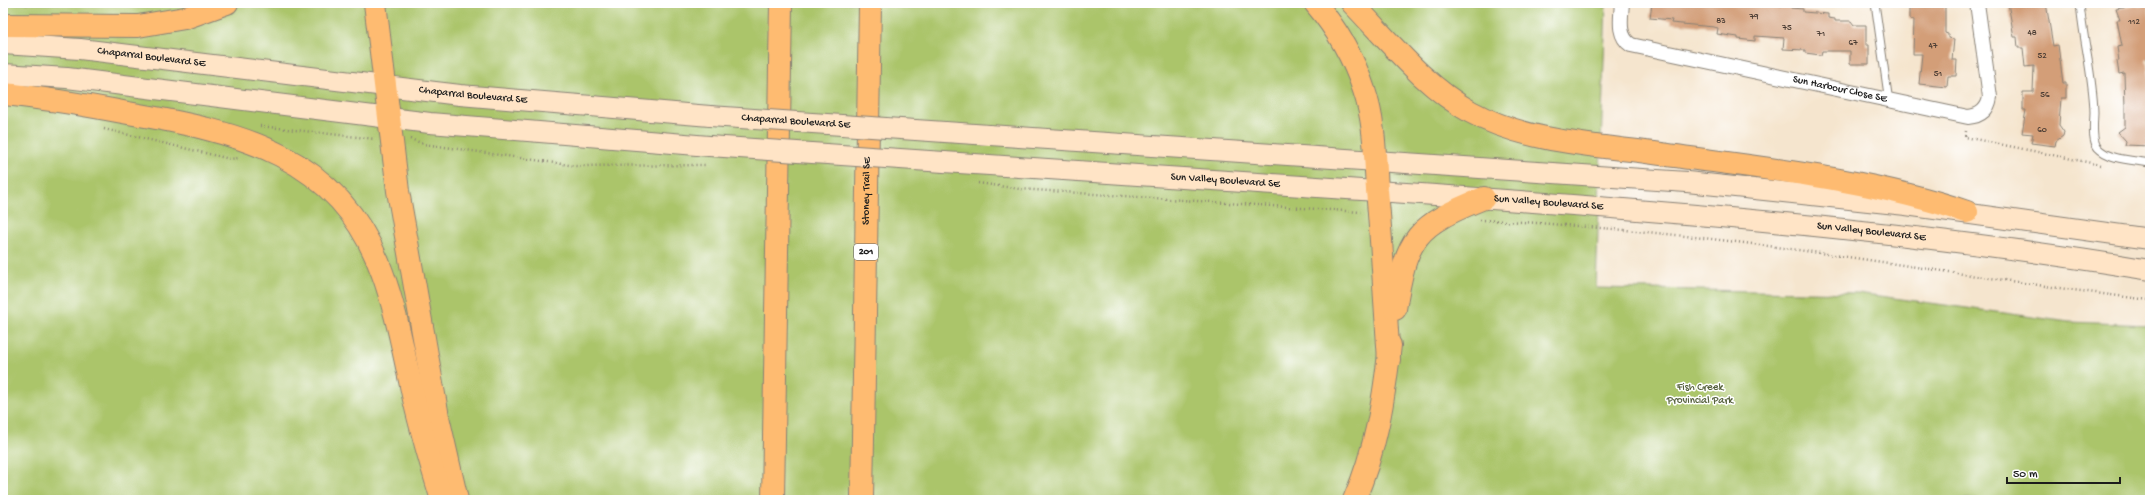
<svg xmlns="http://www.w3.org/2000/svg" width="2153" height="503" font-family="'Gochi Hand',sans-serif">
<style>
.green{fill:#abc56b;stroke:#647044}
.building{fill:#d39e78}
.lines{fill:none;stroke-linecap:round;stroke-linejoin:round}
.service-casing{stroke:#888075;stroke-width:9}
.minor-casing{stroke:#888075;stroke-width:16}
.secondary-casing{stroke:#888075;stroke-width:22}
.motorway-casing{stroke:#888075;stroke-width:24}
.path{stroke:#888075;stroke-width:2.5;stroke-dasharray:1 3;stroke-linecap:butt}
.service{stroke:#fff;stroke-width:7}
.minor{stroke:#fff;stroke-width:14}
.secondary{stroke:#ffe4c6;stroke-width:20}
.motorway{stroke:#febb71;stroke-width:22}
.secondary-bridge-casing{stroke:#888075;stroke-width:22;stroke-linecap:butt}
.secondary-bridge{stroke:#ffe4c6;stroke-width:20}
.labels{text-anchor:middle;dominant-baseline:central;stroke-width:3;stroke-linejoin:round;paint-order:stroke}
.number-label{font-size:9px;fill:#4a3c33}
.shield{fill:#fff;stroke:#606060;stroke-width:1}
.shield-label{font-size:10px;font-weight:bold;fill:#1c1c1c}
.street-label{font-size:11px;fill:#1c1c1c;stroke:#fff}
.park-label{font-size:11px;fill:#55603c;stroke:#fff}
</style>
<rect width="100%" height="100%" fill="#fff"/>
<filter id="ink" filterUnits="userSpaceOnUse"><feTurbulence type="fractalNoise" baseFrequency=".025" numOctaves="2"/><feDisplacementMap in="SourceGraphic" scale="8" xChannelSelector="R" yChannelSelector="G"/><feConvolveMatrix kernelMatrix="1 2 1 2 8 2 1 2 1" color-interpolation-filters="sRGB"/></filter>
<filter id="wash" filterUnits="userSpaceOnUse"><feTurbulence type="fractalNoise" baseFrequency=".012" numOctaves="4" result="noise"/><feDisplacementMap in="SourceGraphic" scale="16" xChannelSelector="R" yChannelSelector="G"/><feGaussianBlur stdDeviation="0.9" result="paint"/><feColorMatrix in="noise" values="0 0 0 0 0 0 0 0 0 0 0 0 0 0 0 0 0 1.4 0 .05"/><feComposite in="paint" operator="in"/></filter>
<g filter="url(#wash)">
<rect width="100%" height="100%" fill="#f5e5ce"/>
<path class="green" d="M 3,3 L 1606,3 L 1596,288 L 1857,293 L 2069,322 L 2150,325 L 2150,500 L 3,500 Z"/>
<g id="blocks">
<g class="building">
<path d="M 1652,3 L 1760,3 L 1783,6 L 1788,3 L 1791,8 L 1803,9 L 1803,12 L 1828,14 L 1828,18 L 1835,19 L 1835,21 L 1851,21 L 1854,25 L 1866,25 L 1866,45 L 1869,45 L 1869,64 L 1850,64 L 1850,51 L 1822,51 L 1821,55 L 1805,53 L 1805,50 L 1783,49 L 1784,38 L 1755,36 L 1755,41 L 1738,39 L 1738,37 L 1717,34 L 1718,28 L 1714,27 L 1671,23 L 1672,20 L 1650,18 Z"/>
<path d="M 1909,3 L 1945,5 L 1945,33 L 1948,34 L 1948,38 L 1954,39 L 1952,60 L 1957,60 L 1956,76 L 1948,76 L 1947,87 L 1919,84 L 1922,54 L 1913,54 L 1914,20 L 1909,19 Z"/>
<path d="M 2008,3 L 2046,3 L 2053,46 L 2058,45 L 2063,83 L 2066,83 L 2066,98 L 2061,98 L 2059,125 L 2064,132 L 2063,136 L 2056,141 L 2055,146 L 2031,143 L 2033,134 L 2022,133 L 2026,110 L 2023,110 L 2023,92 L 2033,92 L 2034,66 L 2025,67 L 2023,48 L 2018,48 L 2017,37 L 2014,37 Z"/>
<path d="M 2148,4 L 2150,17 L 2150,58 L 2146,59 L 2150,81 L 2150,146 L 2125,145 L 2126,141 L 2118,132 L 2125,127 L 2125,108 L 2124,73 L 2119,74 L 2117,61 L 2119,61 L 2117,47 L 2122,46 L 2117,20 L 2120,20 L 2116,9 Z"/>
</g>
</g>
</g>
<g filter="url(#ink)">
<use href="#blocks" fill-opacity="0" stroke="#888075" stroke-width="1"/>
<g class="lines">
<defs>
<g id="service">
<path d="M 1875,3 L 1889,102"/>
<path d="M 2080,3 C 2083,40 2093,75 2094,112 C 2094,122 2091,140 2098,148 C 2109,160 2134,160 2150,163"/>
</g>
<g id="minor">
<path id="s1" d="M 1622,3 C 1621,18 1617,36 1631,45 L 1968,117 C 1980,116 1988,110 1990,97 L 1977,3"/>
</g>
<g id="secondary">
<path id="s2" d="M 3,44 L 80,49 L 460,95 L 710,116"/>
<path d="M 3,74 L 67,78 L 430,123 L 709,146"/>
<path d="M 945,132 L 1687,182 L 1906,205 L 2150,239"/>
<path id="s3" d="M 944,162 C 1098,172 1252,183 1406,193 C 1655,210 1904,229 2150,270"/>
</g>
<g id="motorway">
<path d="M 375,3 L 398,191 L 438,417 L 457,500"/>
<path d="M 1315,3 C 1336,28 1354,59 1364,90 C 1375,122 1375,156 1377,190 C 1382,246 1385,303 1389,360"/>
<path d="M 1352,3 C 1389,41 1424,86 1471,112 C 1526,142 1592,145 1654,153 C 1758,168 1867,178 1967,212"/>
<path d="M 3,25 L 138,26 L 185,18 L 227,3"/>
<path d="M 3,94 C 45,98 86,105 128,113 C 239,132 339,154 382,272 C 395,307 402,345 410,381 C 418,421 430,461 442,500"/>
<path d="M 1395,309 C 1407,236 1415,226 1484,198"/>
<path d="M 773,500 L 781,3"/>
<path id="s4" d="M 862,500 L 870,3"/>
<path d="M 1354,500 C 1376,450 1384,399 1390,345"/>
</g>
</defs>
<use href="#service" class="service-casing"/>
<use href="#minor" class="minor-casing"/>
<use href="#secondary" class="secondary-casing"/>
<use href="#motorway" class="motorway-casing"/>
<g class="path">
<path d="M 260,126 L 375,139"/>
<path d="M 104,129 L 230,159 L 239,158"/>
<path d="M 1966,131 L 1965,137 L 2101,165"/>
<path d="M 410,139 L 424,144 L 576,166 L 706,165"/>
<path d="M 978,183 L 1020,189 L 1361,212"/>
<path d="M 1480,220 C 1516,221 1552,224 1588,227 C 1777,241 1962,277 2150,300"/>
</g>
<use href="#service" class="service"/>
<use href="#minor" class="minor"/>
<use href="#secondary" class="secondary"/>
<use href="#motorway" class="motorway"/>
<defs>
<g id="secondary-bridge">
<path id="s5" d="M 710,116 L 945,132"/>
<path d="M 709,146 L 944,162"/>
</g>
</defs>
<use href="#secondary-bridge" class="secondary-bridge-casing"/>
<use href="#secondary-bridge" class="secondary-bridge"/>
</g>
</g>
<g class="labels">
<g class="number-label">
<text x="1754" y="17">79</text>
<text x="1721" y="21">83</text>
<text x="2134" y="22">112</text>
<text x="1787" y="28">75</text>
<text x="2032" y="33">48</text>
<text x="1821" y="34">71</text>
<text x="1853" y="43">67</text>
<text x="1933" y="46">47</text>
<text x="2042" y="56">52</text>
<text x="1938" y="74">51</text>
<text x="2045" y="95">56</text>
<text x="2042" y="130">60</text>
</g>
<rect class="shield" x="854" y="244" width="24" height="16" rx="3"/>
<g class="shield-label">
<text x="866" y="252">201</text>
</g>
<g class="street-label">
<text stroke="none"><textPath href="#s2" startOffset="149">Chaparral Boulevard SE</textPath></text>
<text stroke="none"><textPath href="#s1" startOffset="259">Sun Harbour Close SE</textPath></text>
<text stroke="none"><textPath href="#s2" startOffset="473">Chaparral Boulevard SE</textPath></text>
<text stroke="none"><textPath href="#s5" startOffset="86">Chaparral Boulevard SE</textPath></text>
<text stroke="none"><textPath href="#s3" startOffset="282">Sun Valley Boulevard SE</textPath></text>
<text stroke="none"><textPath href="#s4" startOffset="309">Stoney Trail SE</textPath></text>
<text stroke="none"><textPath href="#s3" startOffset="606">Sun Valley Boulevard SE</textPath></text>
<text stroke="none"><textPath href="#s3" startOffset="930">Sun Valley Boulevard SE</textPath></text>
</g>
<g class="park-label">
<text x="1700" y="388">Fish Creek<tspan x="1700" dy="13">Provincial Park</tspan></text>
</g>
</g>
<rect width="2153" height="503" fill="none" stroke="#fff" stroke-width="16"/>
<path d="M2007 477v6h113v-6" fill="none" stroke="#1c1c1c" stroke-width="2"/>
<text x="2013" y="477" font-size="12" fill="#1c1c1c" stroke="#ffffff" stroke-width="3" paint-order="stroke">50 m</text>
</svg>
